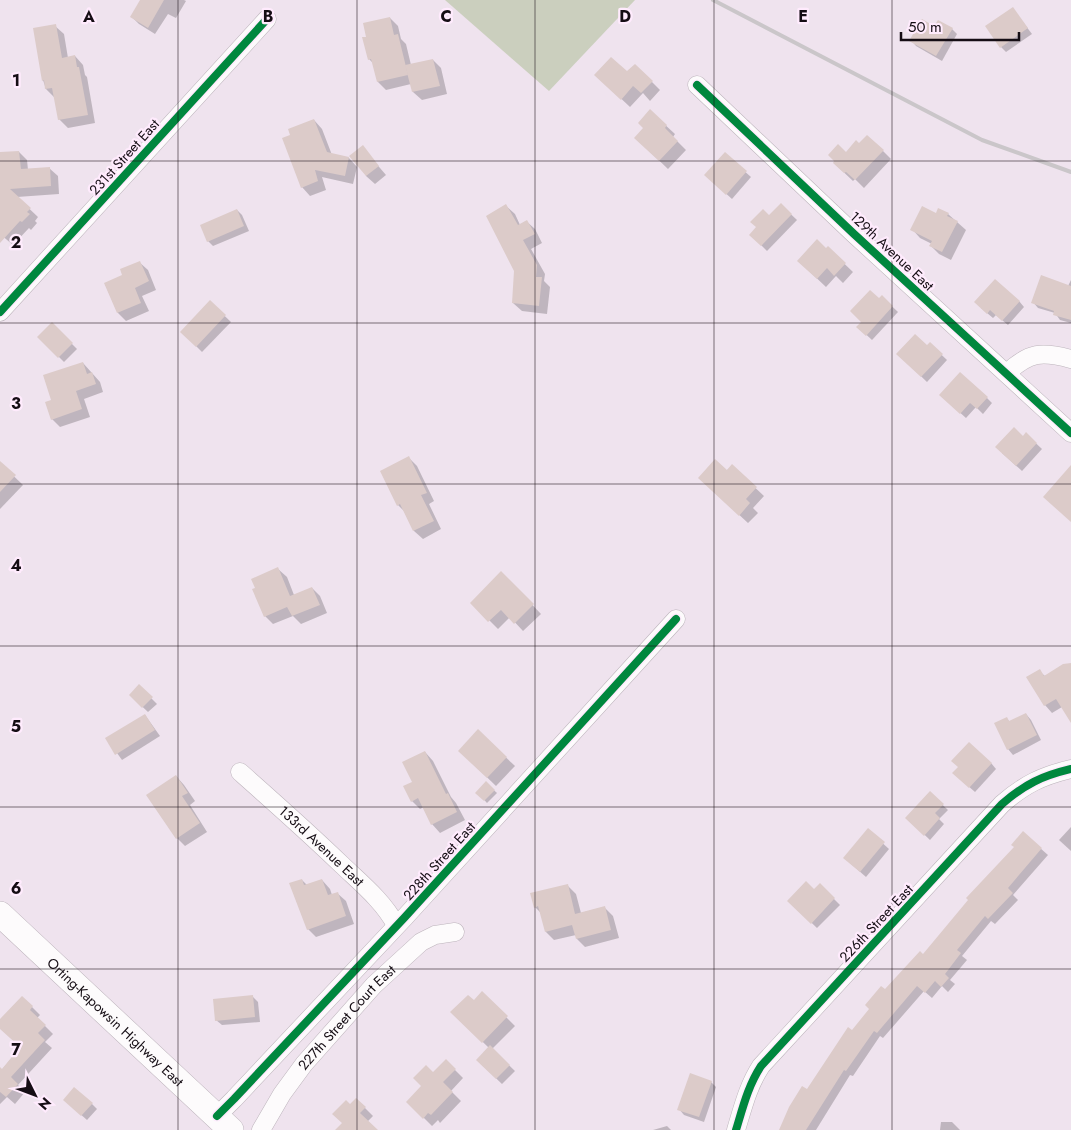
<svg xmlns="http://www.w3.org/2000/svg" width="1071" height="1130" font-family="Jost,sans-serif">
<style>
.green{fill:#cbcfbe}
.shadow{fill:#0003}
.building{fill:#dccbc9}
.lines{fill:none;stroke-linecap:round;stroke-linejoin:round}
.street-casing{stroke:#bcb3bb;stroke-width:19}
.secondary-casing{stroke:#bcb3bb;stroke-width:26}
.street{stroke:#fdfbfc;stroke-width:18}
.secondary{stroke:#fdfbfc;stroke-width:25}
.rail{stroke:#cac6c9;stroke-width:4}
.cycleway-casing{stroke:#ffebfd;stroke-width:11}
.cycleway{stroke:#00873e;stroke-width:8}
.grid{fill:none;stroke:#150d14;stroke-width:1;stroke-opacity:0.55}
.labels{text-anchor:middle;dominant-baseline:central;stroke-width:4.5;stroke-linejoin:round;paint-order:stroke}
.street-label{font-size:14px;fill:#150d14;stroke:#ffebfd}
.grid-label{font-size:16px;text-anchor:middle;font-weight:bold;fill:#150d14;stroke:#ffebfd;stroke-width:4.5;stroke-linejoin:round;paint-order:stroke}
</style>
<rect width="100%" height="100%" fill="#efe3ee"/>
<path class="green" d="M 445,0 L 635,0 L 549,91 Z"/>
<g class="shadow">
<path d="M 142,0 L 184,0 L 186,1 L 176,18 L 168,14 L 155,34 L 139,24 L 132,17 Z"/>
<path d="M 1013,9 L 1032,34 L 1006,52 L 1001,47 Z"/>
<path d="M 390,18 L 398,26 L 401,39 L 406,44 L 411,65 L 433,60 L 441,68 L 447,94 L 422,100 L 413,92 L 411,84 L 386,90 L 378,82 L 374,64 L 369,59 L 367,37 Z"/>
<path d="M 55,26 L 64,34 L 68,58 L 75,56 L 83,65 L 85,75 L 87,77 L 95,123 L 68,128 L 59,119 L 55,98 L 46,89 L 43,80 Z"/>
<path d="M 935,28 L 952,29 L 957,34 L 942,61 L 916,46 L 911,40 Z"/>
<path d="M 635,65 L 660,90 L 650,101 L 643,93 L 630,107 L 596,75 L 627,73 Z"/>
<path d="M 650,111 L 675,134 L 673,137 L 686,150 L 668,169 L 644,146 L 645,128 Z"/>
<path d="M 314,120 L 322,129 L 332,155 L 349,158 L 357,167 L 353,184 L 322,177 L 326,190 L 310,196 L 302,187 Z"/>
<path d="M 362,147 L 386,175 L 375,184 L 366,176 Z"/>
<path d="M 883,151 L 891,159 L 864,188 L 855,179 L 853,181 L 834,163 L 846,153 Z"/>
<path d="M 19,152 L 27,160 L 28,170 L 49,168 L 58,176 L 59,194 L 17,197 L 38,217 L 35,221 L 37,223 L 31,230 L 29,228 L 13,245 L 0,234 L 0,154 Z"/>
<path d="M 725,154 L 751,177 L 732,199 L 711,180 Z"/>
<path d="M 781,205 L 797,220 L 767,251 L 751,235 Z"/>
<path d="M 506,206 L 515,214 L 520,225 L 526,221 L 535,229 L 542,243 L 531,249 L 545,274 L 544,281 L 550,287 L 547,314 L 522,311 L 513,303 L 515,271 Z"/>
<path d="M 237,210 L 242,215 L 249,231 L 213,246 L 208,241 Z"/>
<path d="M 948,214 L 966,230 L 951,260 L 939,254 L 931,246 L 932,244 L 920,238 L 912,229 L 936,215 Z"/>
<path d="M 828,248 L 853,272 L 843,283 L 836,276 L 826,287 L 807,269 Z"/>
<path d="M 139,262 L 148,270 L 156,290 L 142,296 L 149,311 L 126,321 L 118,313 L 105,284 L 124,275 Z"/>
<path d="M 1071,280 L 1071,323 L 1060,320 L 1055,313 L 1038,308 L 1033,302 L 1068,286 Z"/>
<path d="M 882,297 L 898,312 L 872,340 L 858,327 Z"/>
<path d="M 1019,301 L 1024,307 L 1008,325 L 996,315 L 993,318 L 981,308 Z"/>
<path d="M 210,302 L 231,322 L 202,352 L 182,332 Z"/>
<path d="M 52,324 L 77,349 L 64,362 L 39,337 Z"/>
<path d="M 930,344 L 947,360 L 927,382 L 898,354 L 928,347 Z"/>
<path d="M 83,363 L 100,382 L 103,392 L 84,399 L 90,417 L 60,427 L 52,419 L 53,401 Z"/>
<path d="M 987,398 L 992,403 L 983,414 L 976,407 L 966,418 L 946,400 Z"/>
<path d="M 1026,434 L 1042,449 L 1022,471 L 1002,453 Z"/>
<path d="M 409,458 L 417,466 L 434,501 L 429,504 L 441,529 L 423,539 L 414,531 L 405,512 L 398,505 Z"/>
<path d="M 0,463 L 23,485 L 0,509 Z"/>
<path d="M 732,466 L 764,496 L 753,508 L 758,513 L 748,523 L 708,486 Z"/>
<path d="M 278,569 L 287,577 L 294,595 L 312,588 L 320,596 L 327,613 L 301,624 L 293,616 L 273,624 L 265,616 Z"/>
<path d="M 501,572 L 541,614 L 523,631 L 510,617 L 498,629 L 472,603 Z"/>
<path d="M 1071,664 L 1071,717 L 1062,707 L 1052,713 L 1045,705 L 1039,671 L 1045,676 Z"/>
<path d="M 139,686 L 157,704 L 148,712 L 130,695 Z"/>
<path d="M 1026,714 L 1031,720 L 1041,740 L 1013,755 L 1008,749 L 1006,718 L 1010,722 Z"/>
<path d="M 145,715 L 160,736 L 122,760 L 107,739 Z"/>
<path d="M 478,731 L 515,766 L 496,786 L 468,759 Z"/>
<path d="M 425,752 L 433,761 L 451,797 L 456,803 L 465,820 L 440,833 L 432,824 L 424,807 L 420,809 L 412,801 L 414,782 Z"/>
<path d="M 991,763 L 996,769 L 975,792 L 959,778 Z"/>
<path d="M 176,776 L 184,785 L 195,801 L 190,805 L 207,832 L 185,846 L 177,838 Z"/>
<path d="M 486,783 L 497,793 L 487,803 L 477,792 Z"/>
<path d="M 930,793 L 948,810 L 939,819 L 944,824 L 930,840 L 907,818 Z"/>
<path d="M 1071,827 L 1071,851 L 1059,840 Z"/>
<path d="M 868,830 L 889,849 L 866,877 L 850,863 Z"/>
<path d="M 1023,833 L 1048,855 L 1013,895 L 1018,900 L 995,924 L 991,921 L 962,956 L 967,960 L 950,980 L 955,984 L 948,992 L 942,986 L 932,998 L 924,991 L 883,1038 L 880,1036 L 853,1076 L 850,1075 L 816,1130 L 780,1130 L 807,1090 L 885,991 L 923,956 L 1015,847 Z"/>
<path d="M 302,880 L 307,885 L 322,880 L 330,889 L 332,895 L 337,893 L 346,901 L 354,924 L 316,937 L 308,929 Z"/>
<path d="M 567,885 L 576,894 L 581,913 L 604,907 L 613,916 L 619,938 L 585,947 L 577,939 L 576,935 L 554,940 L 546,932 L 541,913 L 535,907 Z"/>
<path d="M 820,885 L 840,905 L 817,928 L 789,901 L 814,891 Z"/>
<path d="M 482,993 L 515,1026 L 492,1049 L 515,1071 L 502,1084 L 477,1060 L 489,1048 L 452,1012 L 474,1002 Z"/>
<path d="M 22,997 L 40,1015 L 37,1018 L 53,1034 L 45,1042 L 52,1048 L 18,1085 L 25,1092 L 15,1104 L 7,1097 L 0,1104 L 0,1072 L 21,1047 L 0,1027 L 0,1021 Z"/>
<path d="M 253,997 L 258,1002 L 260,1022 L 222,1025 L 216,1020 Z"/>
<path d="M 446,1061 L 463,1078 L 451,1091 L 461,1101 L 440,1123 L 438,1120 L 432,1126 L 408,1102 Z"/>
<path d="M 711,1082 L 716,1087 L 704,1122 L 684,1115 L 679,1109 Z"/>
<path d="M 356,1099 L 373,1116 L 367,1122 L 376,1130 L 337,1130 L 344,1123 L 350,1106 Z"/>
<path d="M 92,1104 L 97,1109 L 87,1120 L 70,1105 Z"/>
<path d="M 941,1122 L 952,1122 L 960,1130 L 940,1130 Z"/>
<path d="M 667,1126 L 671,1130 L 653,1130 Z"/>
</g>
<g class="building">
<path d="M 140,0 L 164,0 L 148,28 L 130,17 Z"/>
<path d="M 1013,7 L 1028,28 L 1000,48 L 985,26 Z"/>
<path d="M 390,17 L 394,35 L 398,34 L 408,75 L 377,82 L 371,59 L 368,60 L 362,37 L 366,37 L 363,23 Z"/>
<path d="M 922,19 L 934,26 L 938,20 L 953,28 L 936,56 L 909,41 Z"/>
<path d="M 56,24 L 62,58 L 75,55 L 77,67 L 79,67 L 88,115 L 58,120 L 52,88 L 45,89 L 44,80 L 42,81 L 33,28 Z"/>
<path d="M 611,57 L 627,71 L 635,64 L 653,81 L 641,93 L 633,86 L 621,100 L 594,75 Z"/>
<path d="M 433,59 L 440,86 L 412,92 L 405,65 Z"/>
<path d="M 650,109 L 667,125 L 665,128 L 678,141 L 659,161 L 634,138 L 643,128 L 638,123 Z"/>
<path d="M 314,119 L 327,152 L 349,157 L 345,176 L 315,170 L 318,181 L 301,188 L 282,138 L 290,135 L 288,129 Z"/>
<path d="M 867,135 L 884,150 L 855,180 L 846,172 L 844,173 L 833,163 L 834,161 L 828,155 L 838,144 L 846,152 L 856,140 L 859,143 Z"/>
<path d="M 363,145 L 379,166 L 366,176 L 349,156 Z"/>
<path d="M 19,151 L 21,169 L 50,167 L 51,186 L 10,189 L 31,208 L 27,212 L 30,214 L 22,222 L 20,221 L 0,243 L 0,152 Z"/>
<path d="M 725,152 L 747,171 L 726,195 L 704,175 Z"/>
<path d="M 781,203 L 792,214 L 761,246 L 749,235 L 756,227 L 750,222 L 763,209 L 769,215 Z"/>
<path d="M 506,204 L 518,225 L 527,220 L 535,234 L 523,240 L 537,265 L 536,277 L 542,277 L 539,306 L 512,303 L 514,271 L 486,216 Z"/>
<path d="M 922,206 L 936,213 L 938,208 L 949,213 L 947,216 L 958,221 L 942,252 L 929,246 L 932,241 L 910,230 Z"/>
<path d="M 237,209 L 244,226 L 207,242 L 200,225 Z"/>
<path d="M 817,239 L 826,248 L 828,246 L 846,263 L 834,276 L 827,268 L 817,279 L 797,261 Z"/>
<path d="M 140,261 L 149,281 L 135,288 L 141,303 L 117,313 L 104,283 L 122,275 L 120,269 Z"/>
<path d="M 1041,275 L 1071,286 L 1071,320 L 1053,315 L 1054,311 L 1031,303 Z"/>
<path d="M 995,279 L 1020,301 L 1002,321 L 990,310 L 987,314 L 974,302 Z"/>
<path d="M 870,290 L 879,298 L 882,295 L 893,306 L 866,336 L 856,327 L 861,322 L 850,311 Z"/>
<path d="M 210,300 L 226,315 L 196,347 L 180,332 Z"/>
<path d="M 52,322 L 73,343 L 58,358 L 37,337 Z"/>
<path d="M 915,334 L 927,345 L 930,342 L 943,354 L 921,377 L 896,354 Z"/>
<path d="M 83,362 L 87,374 L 92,372 L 96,384 L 76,391 L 82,409 L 51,420 L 45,402 L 51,400 L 43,375 Z"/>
<path d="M 960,372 L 988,397 L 977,409 L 970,403 L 960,414 L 939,395 Z"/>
<path d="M 1014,427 L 1023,436 L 1026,432 L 1037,443 L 1016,466 L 995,447 Z"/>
<path d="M 409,456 L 427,493 L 421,495 L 434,521 L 413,531 L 400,504 L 397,506 L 380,471 Z"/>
<path d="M 715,459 L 727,470 L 732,464 L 757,487 L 746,499 L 750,503 L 739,516 L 698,478 Z"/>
<path d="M 0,461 L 16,475 L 0,492 Z"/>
<path d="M 1071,465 L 1071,522 L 1043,497 Z"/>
<path d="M 278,567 L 290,596 L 312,587 L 320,605 L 292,616 L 287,607 L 264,617 L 252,589 L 255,588 L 251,579 Z"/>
<path d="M 501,571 L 534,604 L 514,624 L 501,610 L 488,622 L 470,603 Z"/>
<path d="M 1071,663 L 1071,723 L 1056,699 L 1044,706 L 1026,677 L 1040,669 L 1044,676 L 1063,664 Z"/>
<path d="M 139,684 L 153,697 L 142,708 L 129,695 Z"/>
<path d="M 1026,713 L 1037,735 L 1007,750 L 994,723 L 1007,717 L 1009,721 Z"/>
<path d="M 145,714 L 155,730 L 115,755 L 105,738 Z"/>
<path d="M 478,729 L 507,757 L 487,778 L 458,751 Z"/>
<path d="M 969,742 L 992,763 L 969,788 L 952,773 L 958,767 L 951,761 Z"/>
<path d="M 425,751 L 446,794 L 448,793 L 457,812 L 431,825 L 418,798 L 411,802 L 403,786 L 412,782 L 402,762 Z"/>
<path d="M 176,775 L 188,793 L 182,796 L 200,823 L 176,839 L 146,795 Z"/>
<path d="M 486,781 L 495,790 L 484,801 L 475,793 Z"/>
<path d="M 930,791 L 944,804 L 935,813 L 940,818 L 924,836 L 905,818 Z"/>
<path d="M 868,828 L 885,842 L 860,872 L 843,858 Z"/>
<path d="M 1023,831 L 1042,848 L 1008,888 L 1013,893 L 988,919 L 985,916 L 957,950 L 961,953 L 945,974 L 949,978 L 941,987 L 935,981 L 925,993 L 917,986 L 877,1033 L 874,1031 L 846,1071 L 844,1070 L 806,1130 L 779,1130 L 789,1107 L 802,1086 L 807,1089 L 848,1027 L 852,1030 L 869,1009 L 865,1005 L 881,986 L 885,989 L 920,951 L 923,954 L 968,900 L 966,898 L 1014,847 L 1011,845 Z"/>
<path d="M 302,879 L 304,885 L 322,879 L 328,895 L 338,892 L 346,916 L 307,930 L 289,883 Z"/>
<path d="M 806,881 L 814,889 L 820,883 L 835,898 L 811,924 L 787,901 Z"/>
<path d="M 568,884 L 575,914 L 605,906 L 611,930 L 576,939 L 572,925 L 545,932 L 538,906 L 534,908 L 530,893 Z"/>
<path d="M 482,991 L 508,1016 L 482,1043 L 450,1012 L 468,995 L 474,1000 Z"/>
<path d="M 253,995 L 255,1017 L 215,1021 L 213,999 Z"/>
<path d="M 22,996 L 33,1006 L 30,1010 L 46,1025 L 38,1033 L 45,1040 L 11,1077 L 18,1084 L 6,1097 L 0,1092 L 0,1067 L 2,1069 L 20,1047 L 0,1029 L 0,1019 Z"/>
<path d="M 490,1045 L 510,1065 L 496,1079 L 476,1060 Z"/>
<path d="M 446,1059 L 456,1069 L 443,1082 L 453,1092 L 431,1115 L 428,1113 L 423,1119 L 406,1102 L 421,1086 L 413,1078 L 426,1065 L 433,1072 Z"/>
<path d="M 690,1073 L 712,1081 L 699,1117 L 677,1110 Z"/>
<path d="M 74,1087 L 93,1103 L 81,1116 L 63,1100 Z"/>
<path d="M 356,1098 L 366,1107 L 360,1113 L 378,1130 L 335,1130 L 342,1123 L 332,1114 L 346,1100 L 350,1104 Z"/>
</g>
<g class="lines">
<defs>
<g id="street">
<path d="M 697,85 L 854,234 L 1071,433"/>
<path d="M 0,312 L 267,19"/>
<path d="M 1007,373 C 1029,352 1042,351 1071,359"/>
<path id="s1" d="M 240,772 C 275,803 309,833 342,865 C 362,884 383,901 396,925"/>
<path d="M 217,1116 L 234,1099 L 405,917 L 676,619"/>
<path id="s2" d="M 261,1130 L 282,1094 L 304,1064 L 374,985 L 421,942 L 435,935 L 455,932"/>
<path d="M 736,1130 C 743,1107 748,1086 761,1066 L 1002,804 C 1025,784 1042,776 1071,769"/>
</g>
<g id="secondary">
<path id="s3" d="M 0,914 L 231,1130"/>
</g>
</defs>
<use href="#street" class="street-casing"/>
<use href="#secondary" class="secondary-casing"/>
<use href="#street" class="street"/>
<use href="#secondary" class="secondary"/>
<path class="rail" d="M 713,0 L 982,140 L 1071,172"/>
<defs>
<g id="cycleway">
<path d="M 697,85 L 854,234 L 1071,433"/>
<path d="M 0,312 L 267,19"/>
<path d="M 217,1116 L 234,1099 L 405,917 L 676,619"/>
<path d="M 736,1130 C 743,1107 748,1086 761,1066 L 1002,804 C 1025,784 1042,776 1071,769"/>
</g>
</defs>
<use href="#cycleway" class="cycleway-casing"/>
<use href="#cycleway" class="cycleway"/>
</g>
<path class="grid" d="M 178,0 L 178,1130M 357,0 L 357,1130M 535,0 L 535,1130M 714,0 L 714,1130M 892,0 L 892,1130M 0,161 L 1071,161M 0,323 L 1071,323M 0,484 L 1071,484M 0,646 L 1071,646M 0,807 L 1071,807M 0,969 L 1071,969"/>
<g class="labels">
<g class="street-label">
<text transform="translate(124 157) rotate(-48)">231st Street East</text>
<text transform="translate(892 251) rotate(43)">129th Avenue East</text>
<text stroke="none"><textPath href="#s1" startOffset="110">133rd Avenue East</textPath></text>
<text transform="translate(439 861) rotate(-48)">228th Street East</text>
<text transform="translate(876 923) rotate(-47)">226th Street East</text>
<text stroke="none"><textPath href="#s2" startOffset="142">227th Street Court East</textPath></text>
<text stroke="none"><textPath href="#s3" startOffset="158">Orting-Kapowsin Highway East</textPath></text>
</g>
</g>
<g class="grid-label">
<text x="89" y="22">A</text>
<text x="268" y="22">B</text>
<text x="446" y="22">C</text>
<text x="625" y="22">D</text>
<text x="803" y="22">E</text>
<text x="16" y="86">1</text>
<text x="16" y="248">2</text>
<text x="16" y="409">3</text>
<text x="16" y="571">4</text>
<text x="16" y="732">5</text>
<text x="16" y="894">6</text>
<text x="16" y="1055">7</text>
</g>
<g transform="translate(35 1095) rotate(132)" stroke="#ffebfd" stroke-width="4" paint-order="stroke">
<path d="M0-4L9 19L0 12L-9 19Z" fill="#150d14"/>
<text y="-8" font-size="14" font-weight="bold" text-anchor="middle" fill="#150d14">N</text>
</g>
<path d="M901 32v8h118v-8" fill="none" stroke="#150d14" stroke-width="2.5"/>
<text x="908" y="32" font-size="15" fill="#150d14" stroke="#ffebfd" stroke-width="4" paint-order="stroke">50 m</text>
</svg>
